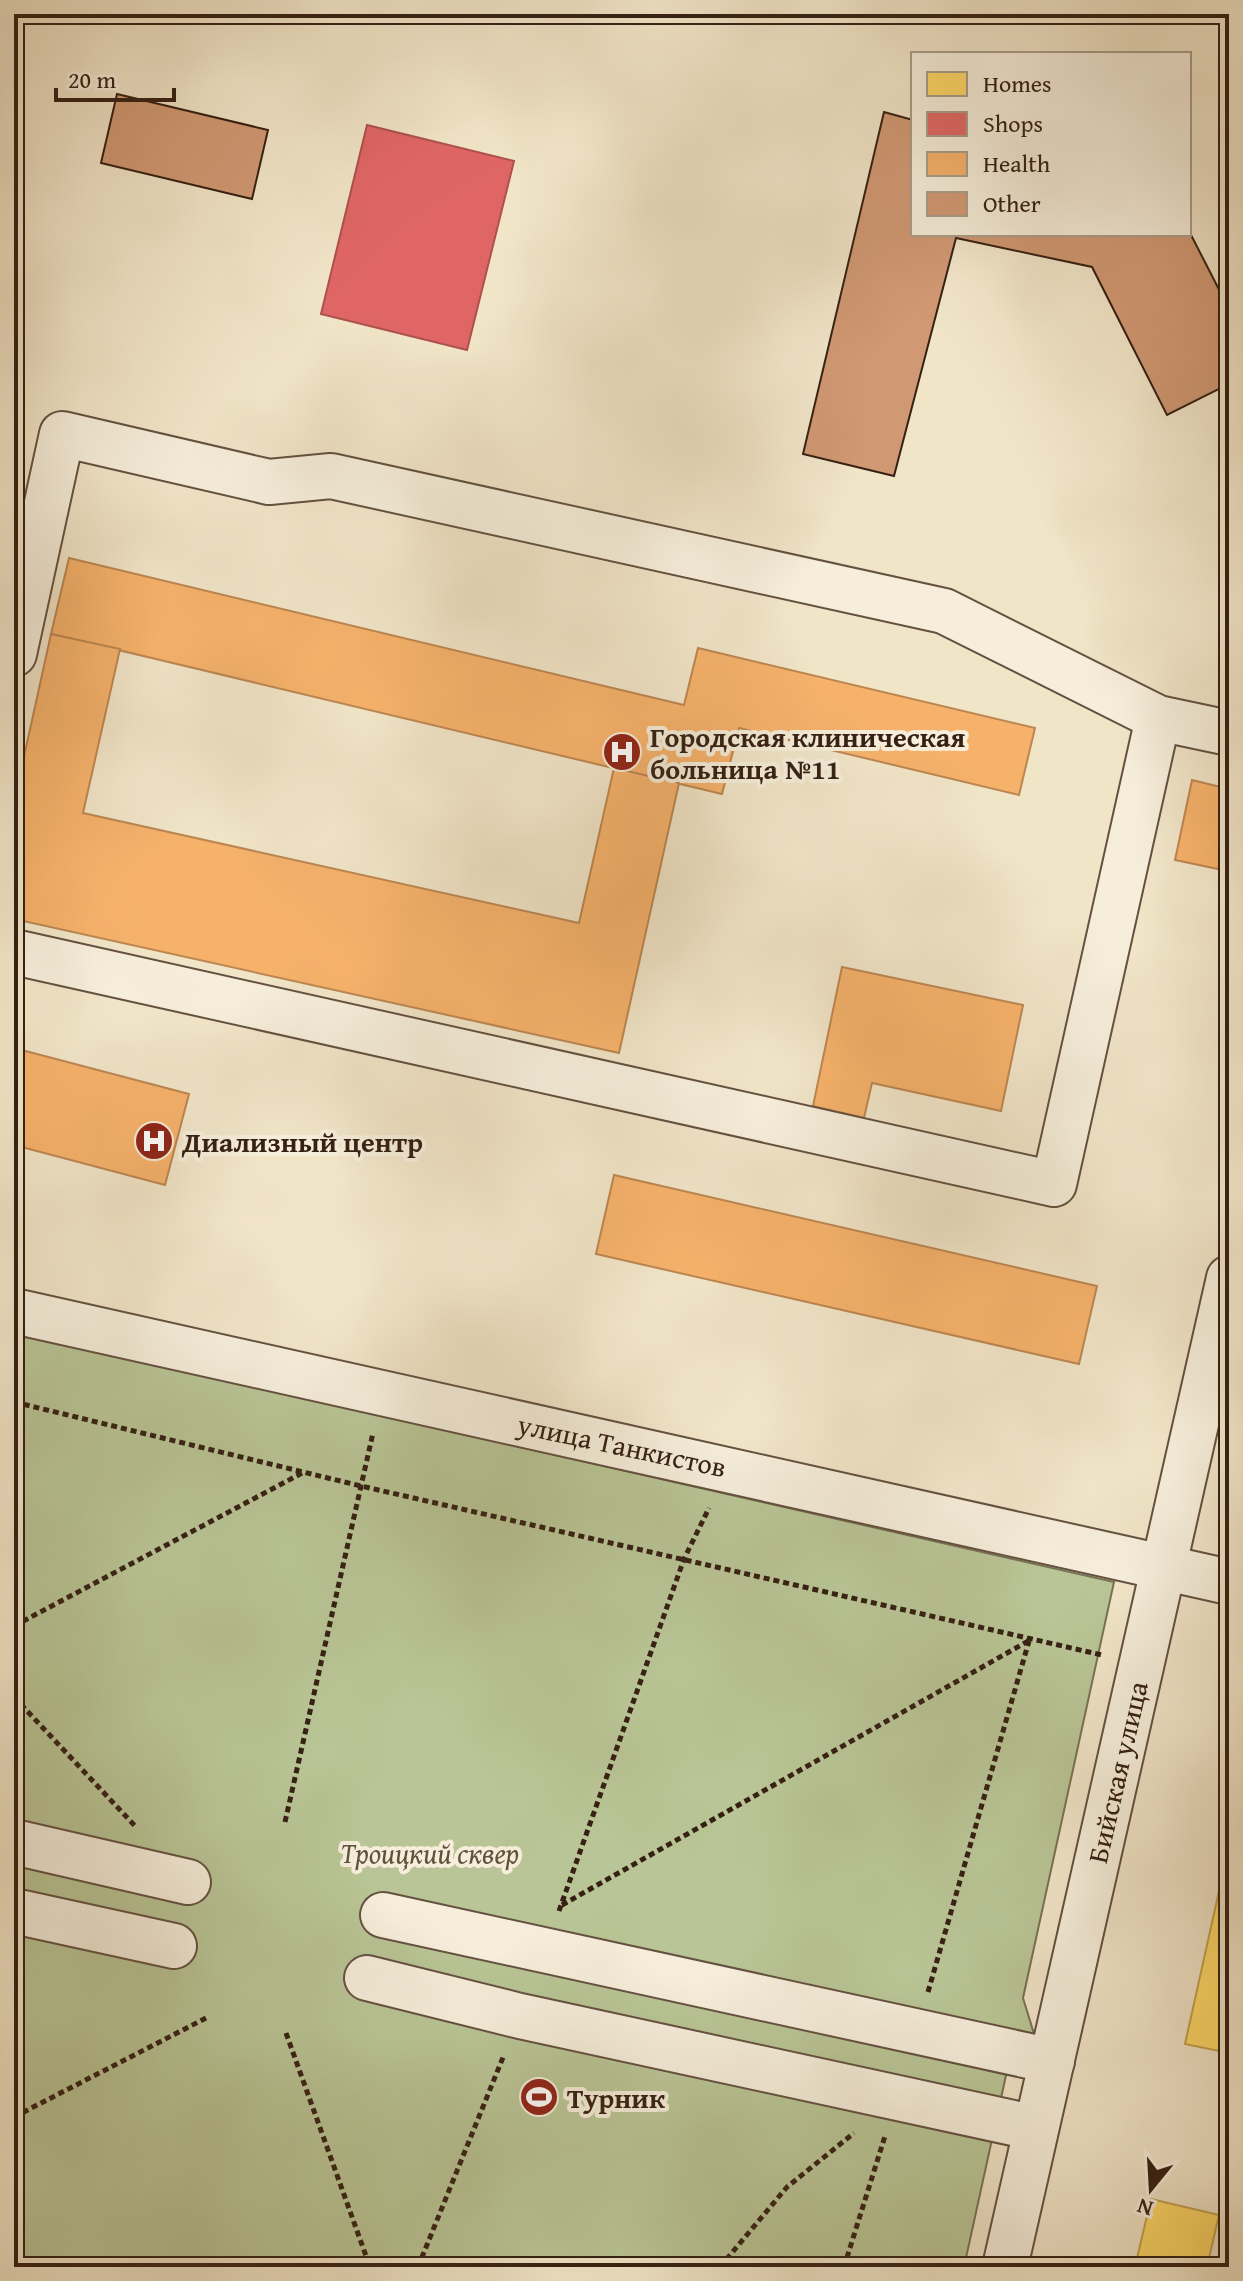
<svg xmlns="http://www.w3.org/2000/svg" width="1243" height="2281" font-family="'Gentium Book Plus',serif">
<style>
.green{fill:#b9c596;stroke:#777254;stroke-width:2}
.homes{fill:#ffd966;stroke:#c2a24d;stroke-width:2}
.shops{fill:#e06666;stroke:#ad514d;stroke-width:2}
.health{fill:#f6b26b;stroke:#bc8651;stroke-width:2}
.building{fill:#d09873;stroke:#352013;stroke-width:2}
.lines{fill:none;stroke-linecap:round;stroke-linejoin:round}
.minor-casing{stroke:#645140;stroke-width:48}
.path{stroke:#352013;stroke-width:5;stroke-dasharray:6 4;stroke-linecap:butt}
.minor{stroke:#f6eedb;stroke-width:44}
.labels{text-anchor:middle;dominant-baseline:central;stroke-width:8;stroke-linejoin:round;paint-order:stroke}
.poi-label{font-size:28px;font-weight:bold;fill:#352013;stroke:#f6eedb;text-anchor:start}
.street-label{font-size:28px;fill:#352013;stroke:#f6eedb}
.park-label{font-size:28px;font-style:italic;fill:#5d523a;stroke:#f6eedb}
</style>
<rect width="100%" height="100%" fill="#f1e5c8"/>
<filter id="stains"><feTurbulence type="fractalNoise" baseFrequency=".0025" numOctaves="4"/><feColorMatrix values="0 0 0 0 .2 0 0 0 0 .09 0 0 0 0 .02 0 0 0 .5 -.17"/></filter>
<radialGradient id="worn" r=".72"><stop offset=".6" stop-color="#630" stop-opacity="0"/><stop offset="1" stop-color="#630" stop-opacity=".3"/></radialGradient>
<path class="green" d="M 14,1332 L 1114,1582 L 1023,1998 L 1035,2037 L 1012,2048 L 964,2267 L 14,2267 Z"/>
<g class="homes">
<path d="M 1229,1846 L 1229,2053 L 1185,2044 Z"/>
<path d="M 1151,2199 L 1219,2215 L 1207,2267 L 1135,2267 Z"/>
</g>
<path class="shops" d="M 367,125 L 514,161 L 467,350 L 321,314 Z"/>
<g class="health">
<path d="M 69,558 L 684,705 L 698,648 L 1035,728 L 1019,795 L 739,728 L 722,794 L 51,634 Z"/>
<path d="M 51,634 L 120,649 L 83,813 L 579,923 L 614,768 L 679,783 L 619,1053 L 14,919 L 14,802 Z"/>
<path d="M 1192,780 L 1229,789 L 1229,821 L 1218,869 L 1175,860 Z"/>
<path d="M 842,967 L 1023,1005 L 1001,1111 L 872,1083 L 864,1118 L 813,1106 Z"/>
<path d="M 14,1048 L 189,1094 L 165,1185 L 14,1145 Z"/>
<path d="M 614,1175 L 1097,1286 L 1079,1364 L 596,1254 Z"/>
</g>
<g class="building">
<path d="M 117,94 L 268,130 L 252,199 L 101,163 Z"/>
<path d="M 884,112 L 913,120 L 913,234 L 1189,234 L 1189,231 L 1229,309 L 1229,384 L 1167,415 L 1092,267 L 956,238 L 894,476 L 803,454 Z"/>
</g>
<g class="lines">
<defs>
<g id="minor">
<path d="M 14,654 L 62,434 L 269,482 L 331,476 L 944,611 L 1158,718 L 1229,733"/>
<path d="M 14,952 L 1054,1184 L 1158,718"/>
<path d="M 14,1311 L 1229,1582"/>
<path d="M 14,1842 L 188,1882"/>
<path d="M 14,1911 L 174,1946"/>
<path d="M 383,1915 L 1052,2061"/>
<path d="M 367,1978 L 520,2016 L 1036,2128"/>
<path d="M 1005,2267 L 1229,1278"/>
</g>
</defs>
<use href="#minor" class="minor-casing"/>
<g class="path">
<path d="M 14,1402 L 361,1486 L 1102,1655"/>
<path d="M 14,1626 L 304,1472"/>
<path d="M 14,1697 L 136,1827"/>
<path d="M 285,1822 L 373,1433"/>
<path d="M 562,1905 L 1030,1640"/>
<path d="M 559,1911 L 684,1559 L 709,1508"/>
<path d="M 928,1992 L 1029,1641"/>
<path d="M 286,2033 L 370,2267"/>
<path d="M 14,2117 L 208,2017"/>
<path d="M 418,2267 L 504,2055"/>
<path d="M 720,2267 L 787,2187 L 854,2133"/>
<path d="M 844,2267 L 885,2136"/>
</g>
<use href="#minor" class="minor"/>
</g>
<defs>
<symbol id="hospital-disc" viewBox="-11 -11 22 22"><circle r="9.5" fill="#8f2418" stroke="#f6eedb"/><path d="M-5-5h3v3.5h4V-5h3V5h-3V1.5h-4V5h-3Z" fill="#fff"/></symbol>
<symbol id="stadium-disc" viewBox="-11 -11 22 22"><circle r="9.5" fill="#8f2418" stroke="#f6eedb"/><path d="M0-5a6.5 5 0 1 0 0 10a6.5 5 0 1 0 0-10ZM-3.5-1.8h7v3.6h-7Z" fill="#fff"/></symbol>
</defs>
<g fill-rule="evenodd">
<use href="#hospital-disc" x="600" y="730" width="44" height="44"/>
<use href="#hospital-disc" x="132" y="1119" width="44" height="44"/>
<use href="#stadium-disc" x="517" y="2075" width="44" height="44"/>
</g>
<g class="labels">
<g class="poi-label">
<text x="650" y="736">Городская клиническая<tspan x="650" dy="32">больница №11</tspan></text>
<text x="182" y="1141">Диализный центр</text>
<text x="567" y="2097">Турник</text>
</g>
<g class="street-label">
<text transform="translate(622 1445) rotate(12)">улица Танкистов</text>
<text transform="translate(1117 1772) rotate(-77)">Бийская улица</text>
</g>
<g class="park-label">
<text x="430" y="1852">Троицкий сквер</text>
</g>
</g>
<rect width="1243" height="2281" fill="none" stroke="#f1e5c8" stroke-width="48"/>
<rect x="16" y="16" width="1211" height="2249" fill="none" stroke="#352013" stroke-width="4"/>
<rect x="24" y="24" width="1195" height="2233" fill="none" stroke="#352013" stroke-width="2"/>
<rect x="911" y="52" width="280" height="184" fill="#f6eedb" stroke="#a99c8b" stroke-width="2"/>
<rect x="927" y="72" width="40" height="24" fill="#ffd966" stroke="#a99c8b" stroke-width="2"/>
<text x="983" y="92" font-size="24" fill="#352013">Homes</text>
<rect x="927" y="112" width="40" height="24" fill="#e06666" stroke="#a99c8b" stroke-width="2"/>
<text x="983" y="132" font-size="24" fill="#352013">Shops</text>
<rect x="927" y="152" width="40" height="24" fill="#f6b26b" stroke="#a99c8b" stroke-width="2"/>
<text x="983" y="172" font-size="24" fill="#352013">Health</text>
<rect x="927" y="192" width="40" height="24" fill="#d09873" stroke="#a99c8b" stroke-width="2"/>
<text x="983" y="212" font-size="24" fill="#352013">Other</text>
<g transform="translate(1151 2189) rotate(198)" stroke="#f6eedb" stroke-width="6" paint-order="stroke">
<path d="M0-6L14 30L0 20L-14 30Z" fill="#352013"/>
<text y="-12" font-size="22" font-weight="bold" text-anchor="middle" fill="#352013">N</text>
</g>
<path d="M56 88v12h118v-12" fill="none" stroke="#352013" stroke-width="4"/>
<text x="68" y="88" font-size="24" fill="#352013" stroke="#f6eedb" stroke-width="6" paint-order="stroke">20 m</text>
<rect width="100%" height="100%" filter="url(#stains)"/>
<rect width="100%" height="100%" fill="url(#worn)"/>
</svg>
